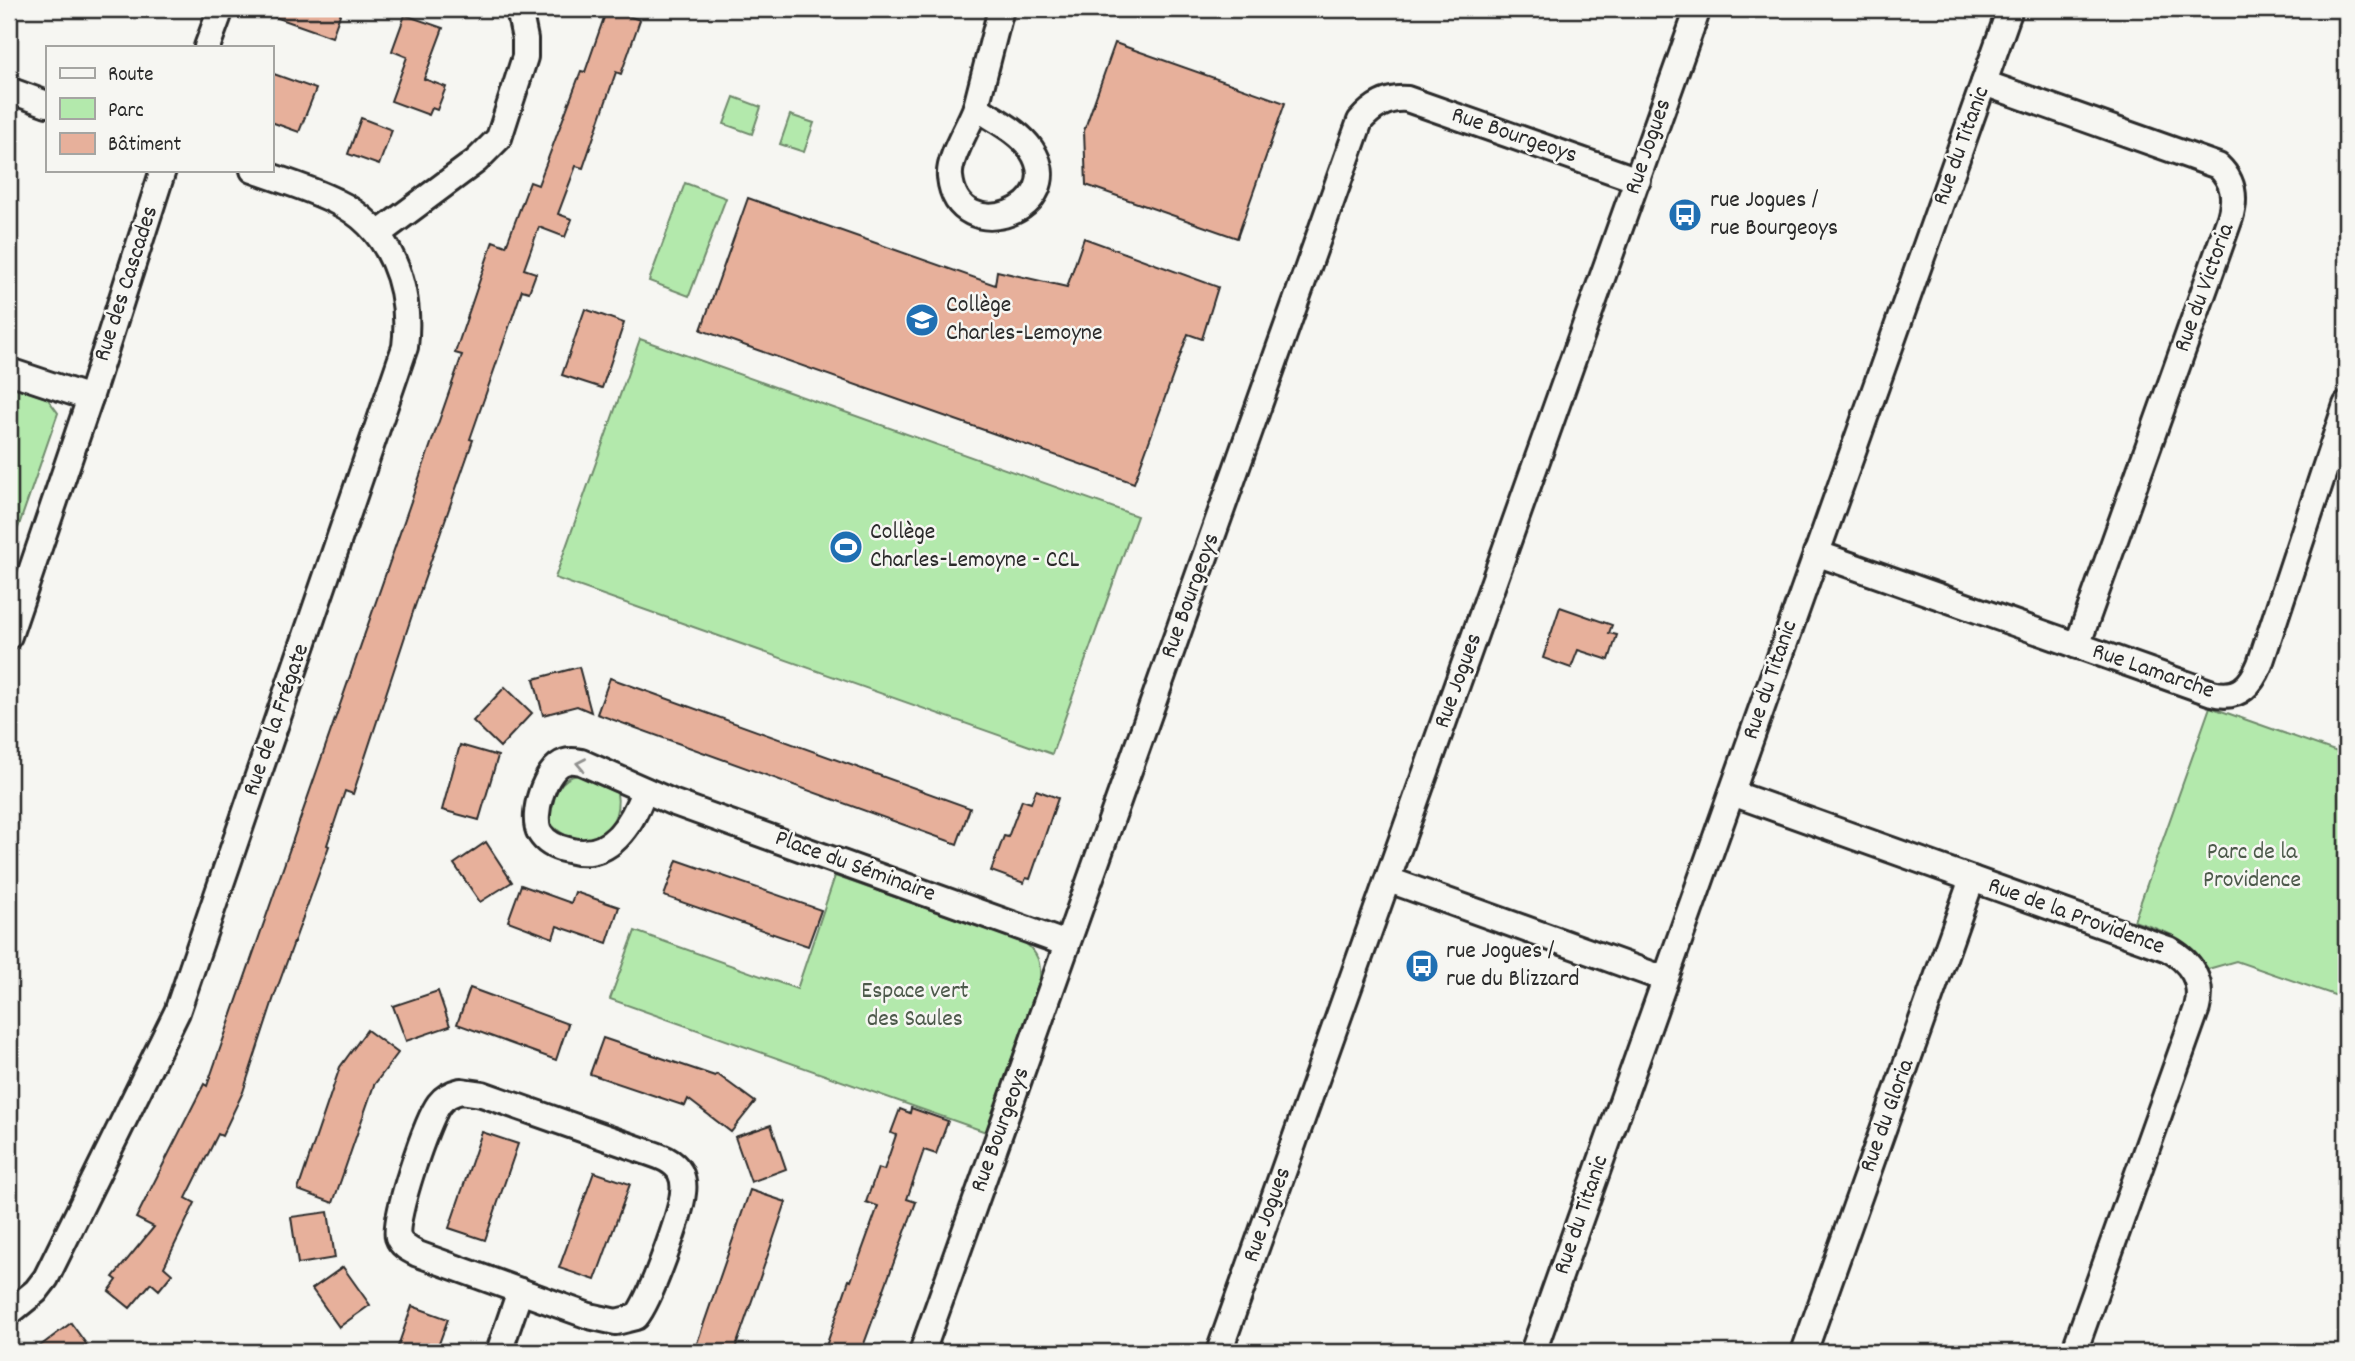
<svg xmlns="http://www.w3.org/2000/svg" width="2355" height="1361" font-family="Dekko,sans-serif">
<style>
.green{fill:#b3e9ac;stroke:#6f8a6c;stroke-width:2}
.building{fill:#e7b09b;stroke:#2b2b2b;stroke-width:2}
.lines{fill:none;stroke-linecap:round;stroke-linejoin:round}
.minor-casing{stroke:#2b2b2b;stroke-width:30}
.minor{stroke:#f6f6f2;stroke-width:24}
.oneway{stroke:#90908e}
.labels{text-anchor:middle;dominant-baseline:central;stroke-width:5;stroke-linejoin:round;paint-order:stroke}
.street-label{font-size:24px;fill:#2b2b2b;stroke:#f6f6f2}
.poi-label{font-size:24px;fill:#2b2b2b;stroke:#f6f6f2;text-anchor:start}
.park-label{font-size:24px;fill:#4d5a4b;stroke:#f6f6f2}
</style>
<rect width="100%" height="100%" fill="#f6f6f2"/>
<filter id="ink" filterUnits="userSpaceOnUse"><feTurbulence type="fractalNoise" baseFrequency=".0143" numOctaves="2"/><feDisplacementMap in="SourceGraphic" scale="14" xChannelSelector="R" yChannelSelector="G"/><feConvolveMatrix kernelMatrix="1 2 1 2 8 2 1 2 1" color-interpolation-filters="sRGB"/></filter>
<g filter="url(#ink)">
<g class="green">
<path d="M 734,97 L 761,107 L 752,134 L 724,124 Z"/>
<path d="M 790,115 L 814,123 L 804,152 L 780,144 Z"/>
<path d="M 685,183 L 726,198 L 689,296 L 649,281 Z"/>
<path d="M 640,339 L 1137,516 L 1052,754 L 555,578 Z"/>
<path d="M 9,385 L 47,398 L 58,413 L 9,554 Z"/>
<path d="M 2210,707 L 2346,755 L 2346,981 L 2340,997 L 2236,961 L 2208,969 C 2190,937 2166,932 2134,921 Z"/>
<path d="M 578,775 L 617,793 C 624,836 578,855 550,823 C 551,804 556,778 578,775 Z"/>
<path d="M 835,876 L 1025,943 C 1038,953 1041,963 1040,979 L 986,1132 L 610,999 L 635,931 L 797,989 Z"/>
</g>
<g class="building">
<path d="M 261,9 L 342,9 L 332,37 L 261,12 Z"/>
<path d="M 607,9 L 640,20 L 621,74 L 616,72 L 583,168 L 576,166 L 558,214 L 572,219 L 565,237 L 539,227 L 524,269 L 536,273 L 529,292 L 522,290 L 470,439 L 473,440 L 414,609 L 353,794 L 345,791 L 327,845 L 329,846 L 274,997 L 243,1092 L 222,1136 L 218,1134 L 186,1198 L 195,1203 L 164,1267 L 172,1274 L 159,1290 L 151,1283 L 130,1308 L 109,1291 L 117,1280 L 113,1277 L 154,1227 L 136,1218 L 204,1084 L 207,1086 L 462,355 L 455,353 L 493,241 L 506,246 L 530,182 L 538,185 L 581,71 L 585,72 Z"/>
<path d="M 405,15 L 443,28 L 424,79 L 446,87 L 437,110 L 432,108 L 429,115 L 391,101 L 407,57 L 392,51 Z"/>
<path d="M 1115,43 L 1285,103 L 1237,238 L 1086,185 L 1084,131 Z"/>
<path d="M 271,73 L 316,89 L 299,132 L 271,122 Z"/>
<path d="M 361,118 L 392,130 L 379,165 L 348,154 Z"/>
<path d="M 748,198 L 995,285 L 997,271 L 1067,287 L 1084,238 L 1218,287 L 1202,339 L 1188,334 L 1134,483 L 701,330 Z"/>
<path d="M 585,309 L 624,323 L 602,388 L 562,375 Z"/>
<path d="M 1560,607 L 1612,625 L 1609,633 L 1617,635 L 1609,660 L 1578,650 L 1571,668 L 1543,658 Z"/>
<path d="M 579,667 L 591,712 L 577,706 L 543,715 L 534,679 Z"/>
<path d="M 610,678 L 970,808 L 957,844 L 597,714 Z"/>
<path d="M 505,687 L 532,713 L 500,747 L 473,721 Z"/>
<path d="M 460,745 L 498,756 L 479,820 L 442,810 Z"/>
<path d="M 1036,790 L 1058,798 L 1030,879 L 1026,878 L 1024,883 L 991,871 L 1004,836 L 1008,837 L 1022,800 L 1031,803 Z"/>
<path d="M 486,842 L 512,882 L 480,902 L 454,864 Z"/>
<path d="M 677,860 L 821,910 L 808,946 L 664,896 Z"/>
<path d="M 521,885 L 571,903 L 575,892 L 619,907 L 607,943 L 557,926 L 553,938 L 508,921 Z"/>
<path d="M 470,988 L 568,1024 L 556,1060 L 457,1024 Z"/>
<path d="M 438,991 L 450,1026 L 406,1041 L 393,1006 Z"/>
<path d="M 367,1030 L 398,1053 L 374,1085 L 333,1203 L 298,1190 L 340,1067 Z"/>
<path d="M 603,1038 L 715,1076 L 717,1074 L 755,1102 L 731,1132 L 688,1099 L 685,1106 L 590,1074 Z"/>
<path d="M 911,1108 L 948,1121 L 936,1154 L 924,1150 L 907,1199 L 916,1202 L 861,1352 L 824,1352 L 849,1280 L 851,1281 L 878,1206 L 866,1202 L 878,1168 L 884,1170 L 896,1135 L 891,1133 L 900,1109 L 910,1113 Z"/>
<path d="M 771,1125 L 786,1169 L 751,1182 L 735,1137 Z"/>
<path d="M 482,1132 L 518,1144 L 485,1240 L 449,1228 Z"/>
<path d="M 594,1172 L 630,1184 L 595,1280 L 559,1268 Z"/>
<path d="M 750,1190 L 786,1202 L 771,1246 L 734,1352 L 694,1352 Z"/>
<path d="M 328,1212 L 335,1258 L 298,1264 L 291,1217 Z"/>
<path d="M 343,1267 L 370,1305 L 339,1327 L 312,1289 Z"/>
<path d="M 412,1306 L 448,1319 L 436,1352 L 396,1352 Z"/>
<path d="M 71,1323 L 92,1352 L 32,1352 Z"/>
</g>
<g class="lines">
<defs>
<g id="minor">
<path d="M 207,47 L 221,9"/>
<path d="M 1984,83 L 2218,166 C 2234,181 2236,198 2230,218 L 2077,646"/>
<path d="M 9,90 L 47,104"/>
<path d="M 976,107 C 993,119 1019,131 1031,149 C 1072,208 958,252 950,177 C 948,158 969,127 976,107 Z"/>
<path d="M 976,107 L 1001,9"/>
<path d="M 378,234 L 476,161 L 499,138 L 525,57 L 525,39 L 519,9"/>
<path d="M 9,371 L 90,398"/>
<path d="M 1816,553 L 2212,693 C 2238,700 2251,686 2260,664 L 2346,405"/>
<path d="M 9,636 L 90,398 L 163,170"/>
<path d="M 644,791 C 632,824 610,862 568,850 C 558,848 546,843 540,833 C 530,816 545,768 565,762 C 570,760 576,761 581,762 L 672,802 L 1067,944"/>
<path d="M 1732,793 L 2168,949 C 2191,961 2204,982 2197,1008 L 2074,1352"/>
<path d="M 1389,880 L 1665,979"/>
<path d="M 461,1091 L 482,1094 L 647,1152 C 659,1156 673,1160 680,1172 C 683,1178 684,1186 683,1193 C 681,1215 650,1301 636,1317 L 616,1322 L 589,1316 L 418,1254 C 410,1250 401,1246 398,1237 C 393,1219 427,1120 439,1104 C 445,1096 452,1093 461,1091 Z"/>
<path d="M 9,1313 L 36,1291 L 46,1278 L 177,1012 L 405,347 C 412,288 391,227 335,201 C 309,188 280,180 253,170"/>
<path d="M 499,1352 L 520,1291"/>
<path d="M 922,1352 L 1360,121 C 1372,107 1388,97 1407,99 L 1638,180"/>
<path d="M 1219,1352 L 1698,9"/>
<path d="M 1533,1352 L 2010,9"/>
<path d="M 1804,1352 L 1972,879"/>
</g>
</defs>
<use href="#minor" class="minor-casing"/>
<use href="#minor" class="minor"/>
</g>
<defs><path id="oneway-chevron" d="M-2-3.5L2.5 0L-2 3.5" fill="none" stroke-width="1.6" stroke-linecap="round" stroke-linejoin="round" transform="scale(1.75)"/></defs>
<use class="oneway" href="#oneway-chevron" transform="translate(581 764) rotate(-169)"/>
</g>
<defs>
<symbol id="bus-disc" viewBox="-11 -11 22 22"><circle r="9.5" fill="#1f6fb2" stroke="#f6f6f2"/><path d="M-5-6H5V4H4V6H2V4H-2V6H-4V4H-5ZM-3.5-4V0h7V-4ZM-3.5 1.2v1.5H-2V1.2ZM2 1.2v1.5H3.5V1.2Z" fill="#fff"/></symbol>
<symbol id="school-disc" viewBox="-11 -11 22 22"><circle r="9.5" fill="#1f6fb2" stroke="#f6f6f2"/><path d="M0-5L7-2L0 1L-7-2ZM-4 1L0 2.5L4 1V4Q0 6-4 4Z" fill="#fff"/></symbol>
<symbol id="stadium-disc" viewBox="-11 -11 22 22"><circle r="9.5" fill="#1f6fb2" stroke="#f6f6f2"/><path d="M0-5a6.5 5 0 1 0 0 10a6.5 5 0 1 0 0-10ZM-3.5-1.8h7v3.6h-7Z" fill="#fff"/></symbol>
</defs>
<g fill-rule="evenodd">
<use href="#bus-disc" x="1666" y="196" width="38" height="38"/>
<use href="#school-disc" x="903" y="301" width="38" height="38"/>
<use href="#stadium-disc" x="827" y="528" width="38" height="38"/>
<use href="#bus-disc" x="1403" y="947" width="38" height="38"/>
</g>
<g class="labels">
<g class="street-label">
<text transform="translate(1514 136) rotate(19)">Rue Bourgeoys</text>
<text transform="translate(1962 146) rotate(-70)">Rue du Titanic</text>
<text transform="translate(1649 147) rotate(-71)">Rue Jogues</text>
<text transform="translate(127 284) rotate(-72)">Rue des Cascades</text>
<text transform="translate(2205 288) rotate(-70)">Rue du Victoria</text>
<text transform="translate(1191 596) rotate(-70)">Rue Bourgeoys</text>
<text transform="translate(2153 672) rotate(19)">Rue Lamarche</text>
<text transform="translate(1771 680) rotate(-71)">Rue du Titanic</text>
<text transform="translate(1459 681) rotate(-70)">Rue Jogues</text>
<text transform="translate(277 720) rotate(-71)">Rue de la Frégate</text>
<text transform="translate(855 867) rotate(20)">Place du Séminaire</text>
<text transform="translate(2076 917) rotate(20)">Rue de la Providence</text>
<text transform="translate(1888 1116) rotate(-70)">Rue du Gloria</text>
<text transform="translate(1001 1130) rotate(-70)">Rue Bourgeoys</text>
<text transform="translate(1268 1215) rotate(-70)">Rue Jogues</text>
<text transform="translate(1582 1215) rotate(-71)">Rue du Titanic</text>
</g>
<g class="poi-label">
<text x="1710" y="201">rue Jogues /<tspan x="1710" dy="28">rue Bourgeoys</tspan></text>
<text x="946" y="306">Collège<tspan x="946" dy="28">Charles-Lemoyne</tspan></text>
<text x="870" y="533">Collège<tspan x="870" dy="28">Charles-Lemoyne - CCL</tspan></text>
<text x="1446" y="952">rue Jogues /<tspan x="1446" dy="28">rue du Blizzard</tspan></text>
</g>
<g class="park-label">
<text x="2252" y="853">Parc de la<tspan x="2252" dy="28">Providence</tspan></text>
<text x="915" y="992">Espace vert<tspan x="915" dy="28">des Saules</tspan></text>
</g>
</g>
<rect width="2355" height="1361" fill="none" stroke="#f6f6f2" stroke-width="35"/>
<rect x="18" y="18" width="2320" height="1326" fill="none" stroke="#2b2b2b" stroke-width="2.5" filter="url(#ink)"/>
<rect x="46" y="46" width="228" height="126" fill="#f6f6f2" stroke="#a5a5a2" stroke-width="2"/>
<rect x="60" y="68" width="35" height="10" fill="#f6f6f2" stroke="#a5a5a2" stroke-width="2"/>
<text x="108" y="80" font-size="21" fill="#2b2b2b">Route</text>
<rect x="60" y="98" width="35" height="21" fill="#b3e9ac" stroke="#a5a5a2" stroke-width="2"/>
<text x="108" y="116" font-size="21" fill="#2b2b2b">Parc</text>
<rect x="60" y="133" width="35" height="21" fill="#e7b09b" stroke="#a5a5a2" stroke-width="2"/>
<text x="108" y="150" font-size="21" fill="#2b2b2b">Bâtiment</text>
</svg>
